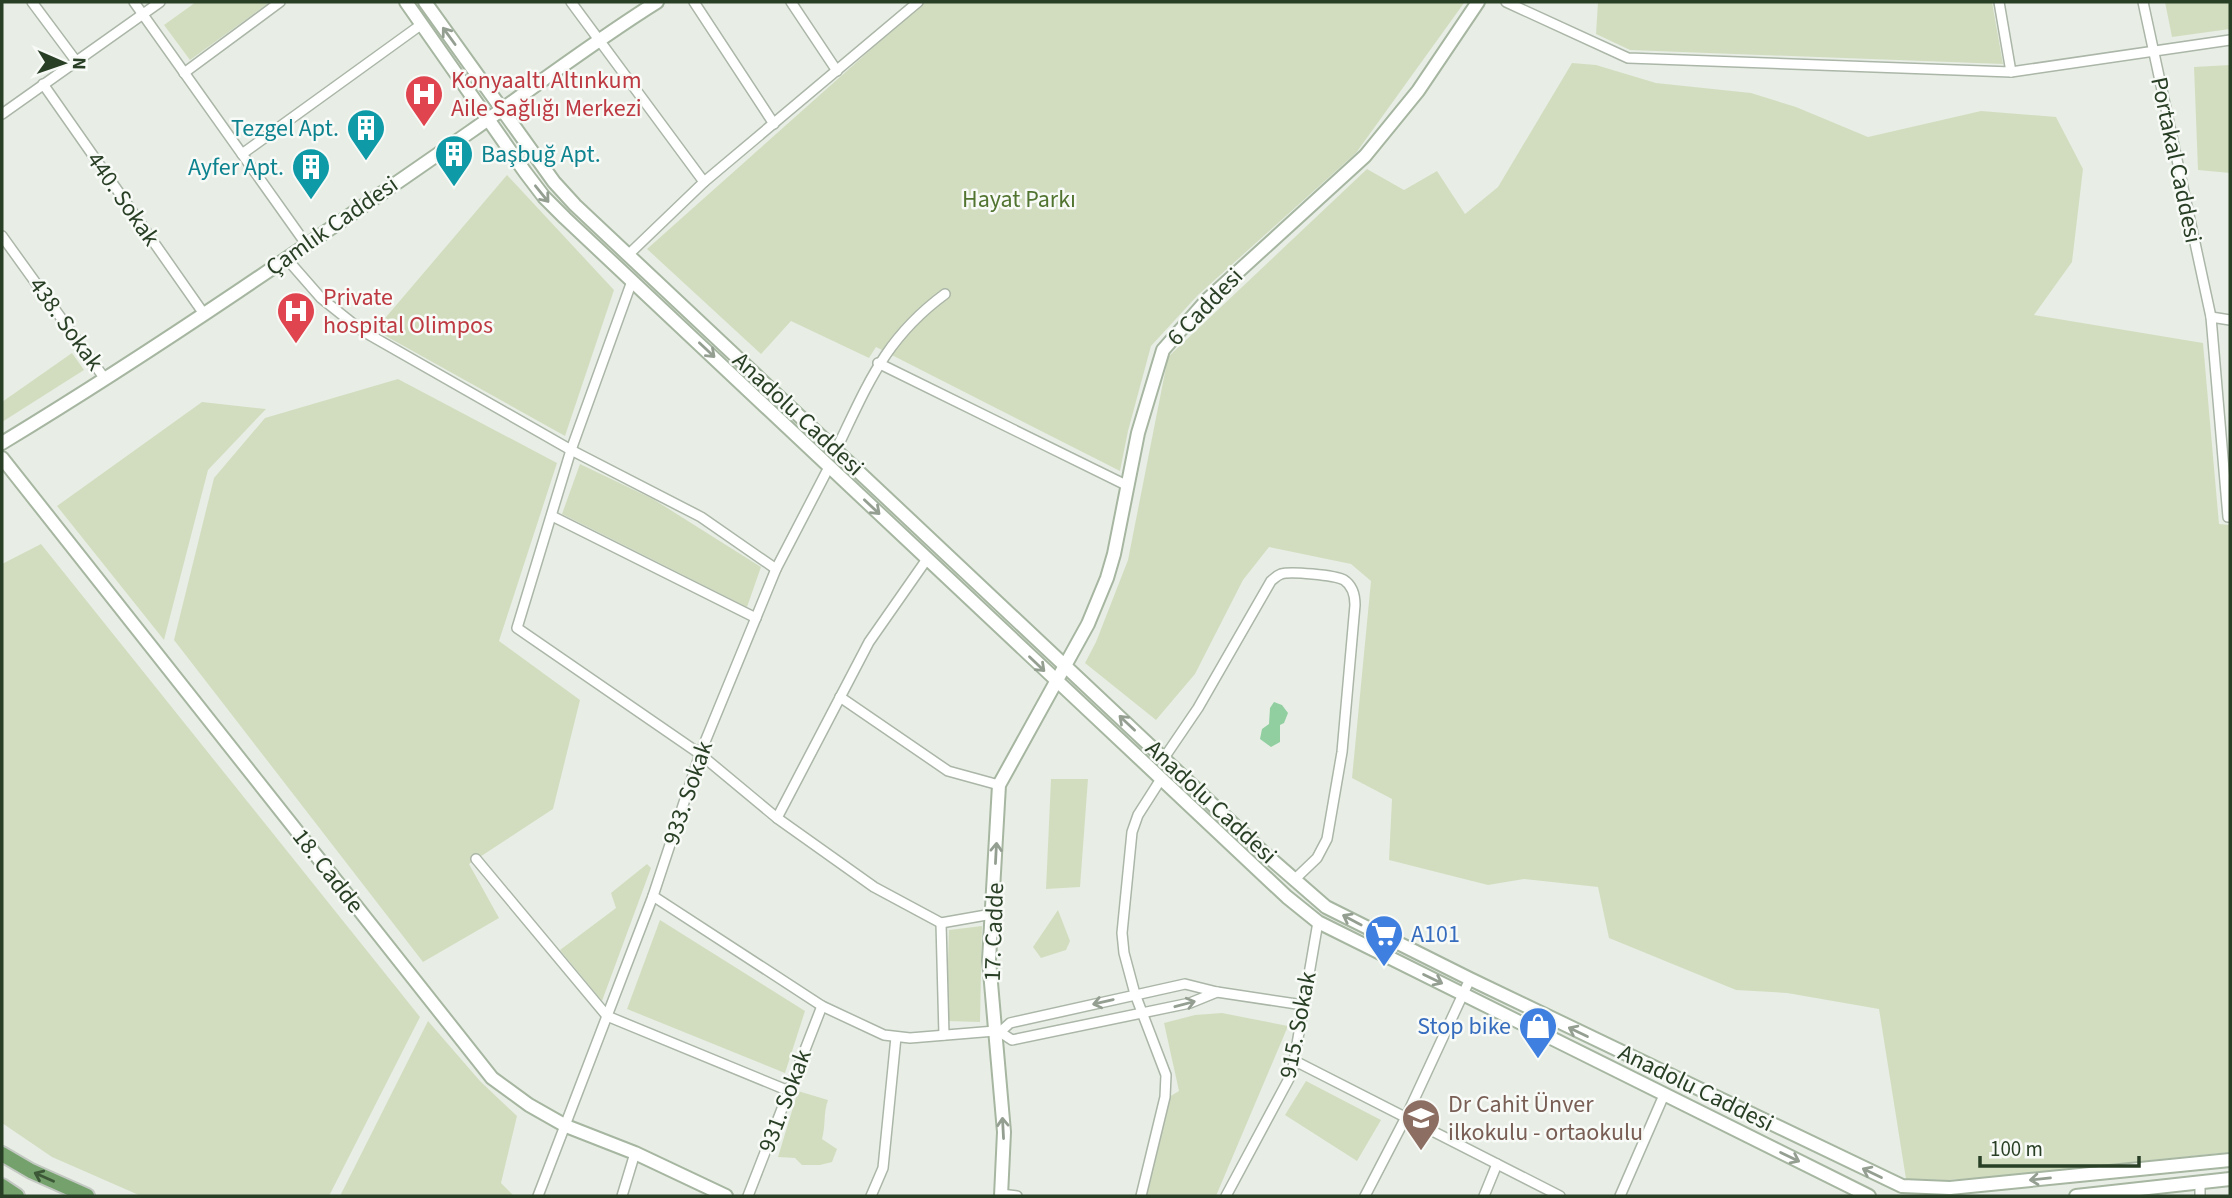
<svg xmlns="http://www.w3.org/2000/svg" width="2232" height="1198" font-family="'Source Sans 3',sans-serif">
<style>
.green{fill:#d2ddc0}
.water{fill:#91cfa1}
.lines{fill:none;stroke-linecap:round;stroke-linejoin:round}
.street-casing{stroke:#abb6a8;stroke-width:12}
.secondary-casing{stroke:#a6b6a1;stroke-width:16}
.primary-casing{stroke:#c3c9c2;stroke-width:18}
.street{stroke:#fff;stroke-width:9}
.secondary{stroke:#fff;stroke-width:12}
.primary{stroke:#74a16c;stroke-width:14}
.oneway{stroke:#949f92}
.oneway2{stroke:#3c5837}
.labels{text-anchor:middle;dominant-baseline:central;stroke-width:5;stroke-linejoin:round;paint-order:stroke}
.health-label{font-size:24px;fill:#be3a42;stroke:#f7faf6;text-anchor:start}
.culture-label{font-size:24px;fill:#0d838f;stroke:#f7faf6;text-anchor:end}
.street-label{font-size:24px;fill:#293f25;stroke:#f7faf6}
.park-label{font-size:24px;fill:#527431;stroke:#f7faf6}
.shop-label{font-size:24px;fill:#366cbe;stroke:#f7faf6;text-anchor:start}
.education-label{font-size:24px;fill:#785e54;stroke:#f7faf6;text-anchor:start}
</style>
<rect width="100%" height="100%" fill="#e8eee5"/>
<g class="green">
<path d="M 196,2 L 270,2 L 190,60 L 164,25 Z"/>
<path d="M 924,2 L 1461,2 L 1464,3 L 1356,153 L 1198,295 L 1151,346 L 1128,431 L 1120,471 L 876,347 L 869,358 L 791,321 L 761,354 L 647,249 Z"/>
<path d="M 1598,2 L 1992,2 L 2003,64 L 1630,50 L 1596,34 Z"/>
<path d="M 2165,2 L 2230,2 L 2230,29 L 2172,37 Z"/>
<path d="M 1572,63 L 1596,65 L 1656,83 L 1751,93 L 1796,107 L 1868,137 L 1981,111 L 2056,117 L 2083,169 L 2072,262 L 2034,315 L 2203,343 L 2219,524 L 2230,525 L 2230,1152 L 1988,1177 L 1948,1180 L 1906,1179 L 1879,1009 L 1787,993 L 1736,990 L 1609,938 L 1598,887 L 1524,879 L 1488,885 L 1389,860 L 1392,799 L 1352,778 L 1371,581 L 1351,564 L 1269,547 L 1243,580 L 1195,674 L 1156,720 L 1085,663 L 1096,642 L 1128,560 L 1168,357 L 1367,169 L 1404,190 L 1437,171 L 1465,214 L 1498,187 Z"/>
<path d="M 2230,65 L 2230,173 L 2198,170 L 2194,67 Z"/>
<path d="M 507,175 L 614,290 L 565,436 L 375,330 Z"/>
<path d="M 72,353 L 84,370 L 2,422 L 2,402 Z"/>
<path d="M 398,379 L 557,463 L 499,641 L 580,700 L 553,809 L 469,864 L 499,918 L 423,962 L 174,640 L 214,478 L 265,418 Z"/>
<path d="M 202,402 L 266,409 L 208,470 L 164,640 L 57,506 Z"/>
<path d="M 580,464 L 653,499 L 761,567 L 747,607 L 562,514 Z"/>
<path d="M 41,544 L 420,1017 L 329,1196 L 141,1196 L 52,1157 L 2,1123 L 2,564 Z"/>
<path d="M 1051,779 L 1088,779 L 1080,887 L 1046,889 Z"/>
<path d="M 647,864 L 651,868 L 602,1001 L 560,950 L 616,908 L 611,893 Z"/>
<path d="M 1058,910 L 1070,941 L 1066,950 L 1041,958 L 1033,947 Z"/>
<path d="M 660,920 L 805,1011 L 785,1073 L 627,1009 Z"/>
<path d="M 982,926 L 980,1022 L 946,1021 L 949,930 Z"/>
<path d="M 1222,1013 L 1288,1026 L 1216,1196 L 1144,1196 L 1169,1097 L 1179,1091 L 1164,1023 L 1195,1015 Z"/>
<path d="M 428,1021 L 480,1081 L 517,1116 L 501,1183 L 514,1196 L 340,1196 Z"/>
<path d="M 1306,1081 L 1381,1120 L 1357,1161 L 1285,1115 Z"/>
<path d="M 798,1091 L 828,1100 C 823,1114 826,1125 822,1139 L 837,1149 L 832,1162 L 820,1165 L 802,1165 L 795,1158 L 778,1157 Z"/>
</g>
<path class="water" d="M 1274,702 L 1282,705 L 1288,713 L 1284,723 L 1280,725 L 1280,742 L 1271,747 L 1260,739 L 1262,729 L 1269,724 L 1270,708 Z"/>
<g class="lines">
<defs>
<g id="street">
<path d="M 32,2 L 76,61"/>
<path d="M 134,2 L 306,244"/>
<path d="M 571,2 L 704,182"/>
<path d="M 694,2 L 774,124"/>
<path d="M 791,2 L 837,71"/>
<path d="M 1506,2 L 1628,58 L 2011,72 L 2230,40"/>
<path d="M 1999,2 L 2011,72"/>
<path d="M 2143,2 L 2211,317 L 2228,517 L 2230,517"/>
<path d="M 184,73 L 280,2"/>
<path d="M 43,84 L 204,314"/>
<path d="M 2,114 L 160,2"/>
<path d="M 242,154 L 422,24"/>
<path d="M 2,236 L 105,379"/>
<path d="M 628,255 L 704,182 L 918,2"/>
<path d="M 286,258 L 321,298 L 361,330 L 571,450 L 701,517 L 776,569"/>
<path d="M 632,281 L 571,450 L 517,628 L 700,754 L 777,818 L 874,887 L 941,923 L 992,914"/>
<path d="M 2211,317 L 2230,320"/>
<path d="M 878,363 L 1128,486"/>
<path d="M 836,450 C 868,384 885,338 945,294"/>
<path d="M 552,516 L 756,618"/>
<path d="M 840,697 L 948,771 L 999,785"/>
<path d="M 1164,758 L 1198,708 L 1271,581 C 1275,578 1276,576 1281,574 C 1290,571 1335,575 1344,580 C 1353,586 1355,595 1355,605 L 1342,752 L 1327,839 L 1317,858 L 1294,880"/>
<path d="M 777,818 L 869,642 L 927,559"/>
<path d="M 476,859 L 607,1016 L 789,1091"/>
<path d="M 653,896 L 822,1006 L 884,1035 L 910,1038 L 995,1031 L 1000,1032 L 1012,1040 L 1190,1003 L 1217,992"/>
<path d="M 941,923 L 944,1035"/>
<path d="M 1000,1032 L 1010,1023 L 1185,984 L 1217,992 L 1303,1005"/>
<path d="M 1295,1061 L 1560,1196"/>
<path d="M 2200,1182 L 2200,1196"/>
<path d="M 1001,1194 L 1017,1196"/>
<path d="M 538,1196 L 653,896 L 700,754 L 776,569 L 829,467"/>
<path d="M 622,1196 L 635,1153"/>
<path d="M 748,1196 L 822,1006"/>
<path d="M 871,1196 L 883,1168 L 896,1037"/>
<path d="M 1141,1196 L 1165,1097 L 1166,1075 L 1135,994 L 1124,953 L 1122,933 L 1132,832 L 1138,815 L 1161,779"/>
<path d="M 1226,1196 L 1292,1073 L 1318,922"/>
<path d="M 1365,1196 L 1406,1117 L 1470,979"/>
<path d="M 1484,1196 L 1497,1164"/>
<path d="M 1620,1196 L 1664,1095"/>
</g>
<g id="secondary">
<path d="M 406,2 L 525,172 L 544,197 L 565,218 L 1287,897 L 1318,922 L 1869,1196"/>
<path d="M 425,2 L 554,182 L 575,205 L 1264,853 L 1326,907 L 1470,979 L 1902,1186 L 1950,1188 L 2230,1160"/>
<path d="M 2,443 C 162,346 316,239 470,132 C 533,88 593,42 657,2"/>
<path d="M 2,458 L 492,1078 L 529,1105 L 566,1126 L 635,1153 L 726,1196"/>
<path d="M 1001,1196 L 1004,1132 L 989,960 L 999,785 L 1088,624 L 1107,578 L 1114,554 L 1138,433 L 1163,350 L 1207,300 L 1365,156 L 1418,91 L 1478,2"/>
<path d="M 2076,1196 L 2230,1179"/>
</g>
<g id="primary">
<path d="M 2,1154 L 31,1171 L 87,1196"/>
<path d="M 2,1186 L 17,1196"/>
</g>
</defs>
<use href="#street" class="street-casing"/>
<use href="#secondary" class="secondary-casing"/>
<use href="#primary" class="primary-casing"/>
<use href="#street" class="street"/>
<use href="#secondary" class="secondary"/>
<use href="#primary" class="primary"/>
</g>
<defs><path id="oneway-shaft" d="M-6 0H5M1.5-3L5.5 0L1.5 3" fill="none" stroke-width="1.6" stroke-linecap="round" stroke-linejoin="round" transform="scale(1.75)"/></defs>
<g class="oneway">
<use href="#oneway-shaft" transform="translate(449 36) rotate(-126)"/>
<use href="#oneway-shaft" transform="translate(542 194) rotate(51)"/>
<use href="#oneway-shaft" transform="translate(707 350) rotate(43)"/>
<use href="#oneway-shaft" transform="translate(872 507) rotate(43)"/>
<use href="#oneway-shaft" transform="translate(1037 664) rotate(44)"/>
<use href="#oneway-shaft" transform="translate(1127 723) rotate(-137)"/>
<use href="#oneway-shaft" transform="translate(996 853) rotate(-87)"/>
<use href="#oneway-shaft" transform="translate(1352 920) rotate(-152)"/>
<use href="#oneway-shaft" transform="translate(1433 979) rotate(26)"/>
<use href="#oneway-shaft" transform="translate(1103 1002) rotate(167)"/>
<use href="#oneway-shaft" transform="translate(1185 1004) rotate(-15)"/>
<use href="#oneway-shaft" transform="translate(1578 1032) rotate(-154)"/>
<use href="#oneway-shaft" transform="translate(1003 1128) rotate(-93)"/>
<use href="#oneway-shaft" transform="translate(1790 1157) rotate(26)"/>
<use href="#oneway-shaft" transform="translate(1872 1173) rotate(-154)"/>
<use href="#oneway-shaft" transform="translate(2040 1179) rotate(174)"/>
</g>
<use class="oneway2" href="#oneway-shaft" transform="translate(44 1177) rotate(-156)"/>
<defs>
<symbol id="hospital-pin" viewBox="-11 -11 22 30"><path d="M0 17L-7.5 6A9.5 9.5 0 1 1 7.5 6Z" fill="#e0444e" stroke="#f7faf6"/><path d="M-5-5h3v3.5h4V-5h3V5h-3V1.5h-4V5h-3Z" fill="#fff"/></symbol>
<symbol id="building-pin" viewBox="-11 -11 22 30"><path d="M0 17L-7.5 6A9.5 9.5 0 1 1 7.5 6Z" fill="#0f9aa8" stroke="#f7faf6"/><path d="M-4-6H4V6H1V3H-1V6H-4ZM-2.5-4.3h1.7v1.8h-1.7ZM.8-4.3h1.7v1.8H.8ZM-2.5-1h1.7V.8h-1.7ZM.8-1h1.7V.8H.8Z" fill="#fff"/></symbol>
<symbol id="supermarket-pin" viewBox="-11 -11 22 30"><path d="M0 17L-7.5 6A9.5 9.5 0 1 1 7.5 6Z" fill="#3f7fe0" stroke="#f7faf6"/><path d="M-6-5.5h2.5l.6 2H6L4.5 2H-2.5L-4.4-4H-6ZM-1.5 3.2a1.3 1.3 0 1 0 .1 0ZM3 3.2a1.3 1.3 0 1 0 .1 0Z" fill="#fff"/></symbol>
<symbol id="shop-pin" viewBox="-11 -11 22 30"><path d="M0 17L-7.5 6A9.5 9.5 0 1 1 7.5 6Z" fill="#3f7fe0" stroke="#f7faf6"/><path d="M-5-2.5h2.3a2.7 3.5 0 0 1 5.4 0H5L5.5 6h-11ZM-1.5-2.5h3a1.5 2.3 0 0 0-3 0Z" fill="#fff"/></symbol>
<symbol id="school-pin" viewBox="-11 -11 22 30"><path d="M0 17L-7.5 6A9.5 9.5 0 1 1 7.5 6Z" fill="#8d6e63" stroke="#f7faf6"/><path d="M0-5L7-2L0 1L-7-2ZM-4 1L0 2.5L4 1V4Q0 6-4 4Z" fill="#fff"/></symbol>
</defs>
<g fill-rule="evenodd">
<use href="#hospital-pin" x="402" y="72" width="44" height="60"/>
<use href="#building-pin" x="344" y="106" width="44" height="60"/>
<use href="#building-pin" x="432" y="132" width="44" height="60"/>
<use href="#building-pin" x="289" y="145" width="44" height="60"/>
<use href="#hospital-pin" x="274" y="289" width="44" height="60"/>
<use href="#supermarket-pin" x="1362" y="912" width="44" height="60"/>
<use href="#shop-pin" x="1516" y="1004" width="44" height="60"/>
<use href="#school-pin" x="1399" y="1096" width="44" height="60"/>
</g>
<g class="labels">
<g class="health-label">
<text x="451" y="80">Konyaaltı Altınkum<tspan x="451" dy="28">Aile Sağlığı Merkezi</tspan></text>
<text x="323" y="297">Private<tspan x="323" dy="28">hospital Olimpos</tspan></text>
</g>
<g class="culture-label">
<text x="339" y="128">Tezgel Apt.</text>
<text x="481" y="154" text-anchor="start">Başbuğ Apt.</text>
<text x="284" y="167">Ayfer Apt.</text>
</g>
<g class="street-label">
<text transform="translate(2176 160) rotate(78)">Portakal Caddesi</text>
<text transform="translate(123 199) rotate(55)">440. Sokak</text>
<text transform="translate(332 226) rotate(-35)">Çamlık Caddesi</text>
<text transform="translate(1205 307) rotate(-46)">6 Caddesi</text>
<text transform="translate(66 324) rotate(54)">438. Sokak</text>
<text transform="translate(798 414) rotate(43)">Anadolu Caddesi</text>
<text transform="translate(688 793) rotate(-71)">933. Sokak</text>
<text transform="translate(1211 802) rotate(43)">Anadolu Caddesi</text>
<text transform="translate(328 871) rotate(52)">18. Cadde</text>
<text transform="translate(994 932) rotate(-88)">17. Cadde</text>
<text transform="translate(1298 1025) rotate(-79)">915. Sokak</text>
<text transform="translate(1696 1088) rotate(26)">Anadolu Caddesi</text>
<text transform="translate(785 1101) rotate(-69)">931. Sokak</text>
</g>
<g class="park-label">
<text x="1019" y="199">Hayat Parkı</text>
</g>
<g class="shop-label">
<text x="1411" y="934">A101</text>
<text x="1511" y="1026" text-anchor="end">Stop bike</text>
</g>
<g class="education-label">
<text x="1448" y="1104">Dr Cahit Ünver<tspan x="1448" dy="28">ilkokulu - ortaokulu</tspan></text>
</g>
</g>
<rect width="2232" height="1198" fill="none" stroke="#293f25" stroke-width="7"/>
<g transform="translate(63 63) rotate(92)" stroke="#f7faf6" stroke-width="5" paint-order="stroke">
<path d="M0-5L12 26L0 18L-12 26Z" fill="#293f25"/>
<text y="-10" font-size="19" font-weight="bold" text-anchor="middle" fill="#293f25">N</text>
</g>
<path d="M1980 1156v10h159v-10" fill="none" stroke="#293f25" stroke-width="3.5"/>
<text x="1990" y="1156" font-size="21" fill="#293f25" stroke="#f7faf6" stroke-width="5" paint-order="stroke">100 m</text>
</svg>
